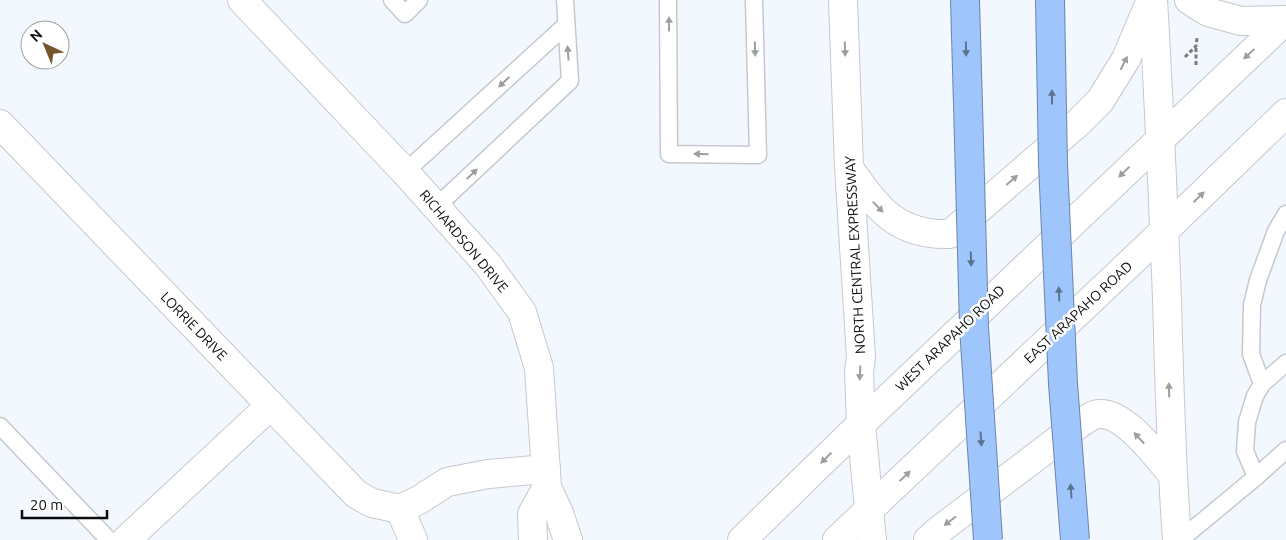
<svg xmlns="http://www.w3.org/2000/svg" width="1286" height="540" font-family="Ubuntu,sans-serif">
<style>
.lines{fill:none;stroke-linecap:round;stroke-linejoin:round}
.service-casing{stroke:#c5c9cf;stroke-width:19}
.minor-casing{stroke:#c5c9cf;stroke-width:30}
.tertiary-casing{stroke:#c5c9cf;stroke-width:30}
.secondary-casing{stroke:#c5c9cf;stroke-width:30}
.motorway-casing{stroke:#6b85a9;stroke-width:30}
.path{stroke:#787b7f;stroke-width:3;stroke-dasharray:4 2.5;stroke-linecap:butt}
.service{stroke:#fff;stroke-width:16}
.minor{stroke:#fff;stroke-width:28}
.tertiary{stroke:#fff;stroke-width:28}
.secondary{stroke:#fff;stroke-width:28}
.motorway{stroke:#9fc6fc;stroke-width:28}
.motorway-bridge-casing{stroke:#6b85a9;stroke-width:30;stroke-linecap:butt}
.motorway-bridge{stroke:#9fc6fc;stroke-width:28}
.oneway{fill:#9d9e9f}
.oneway2{fill:#5c7291}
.labels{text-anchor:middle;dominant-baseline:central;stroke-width:5;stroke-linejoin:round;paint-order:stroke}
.street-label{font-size:14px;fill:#0b0c0e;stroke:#fff}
</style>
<rect width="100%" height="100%" fill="#f3f8fe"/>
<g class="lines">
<defs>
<g id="service">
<path d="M 392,0 L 405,14 L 419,0"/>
<path d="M 668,0 L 669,154 L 758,155 L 754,0"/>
<path d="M 405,172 L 566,25"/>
<path d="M 436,207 L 570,81 L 565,0"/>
<path d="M 1262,384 L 1251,354 L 1252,305 L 1258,280 L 1276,231 L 1286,214"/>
<path d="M 0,426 L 109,540"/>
<path d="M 1256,477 L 1245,451 L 1247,422 L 1255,396 L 1262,384 L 1286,363"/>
<path d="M 1180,540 L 1256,477 L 1286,450"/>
</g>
<g id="minor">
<path d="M 0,124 L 356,494 L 372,503 L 400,509 L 419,500 L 447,482 L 488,474 L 546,469"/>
<path d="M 400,509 L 413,540"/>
<path d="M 126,540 L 271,405"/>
</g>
<path id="tertiary" d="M 242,0 L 405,172 L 488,265 L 522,312 L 539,368 L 547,487 L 559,513 L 568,540"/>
<g id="secondary">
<path d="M 843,0 L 849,167 L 861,357 L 859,372 L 861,424 L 872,540"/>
<path d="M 1153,0 C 1159,99 1163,199 1167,298 C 1169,379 1171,460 1177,540"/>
<path d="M 1189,0 L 1208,12 L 1241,21 L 1285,20"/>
<path d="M 850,169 C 876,208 898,236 950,234 L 1078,123 L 1100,101 L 1126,59 L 1150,2"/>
<path d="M 533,540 L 532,514 L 547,487"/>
<path d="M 742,540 L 861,424 L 1286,20"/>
<path d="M 837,540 L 1164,231 L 1286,113"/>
<path d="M 928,540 L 938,531 L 1079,424 C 1084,421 1093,414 1099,414 C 1125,412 1156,456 1172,474"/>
</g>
<path id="motorway" d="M 965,0 L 968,105"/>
</defs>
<use href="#service" class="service-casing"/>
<use href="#minor" class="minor-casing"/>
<use href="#tertiary" class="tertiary-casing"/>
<use href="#secondary" class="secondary-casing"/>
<use href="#motorway" class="motorway-casing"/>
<g class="path">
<path d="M 1185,57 L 1196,46 L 1197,38"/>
<path d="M 1196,65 L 1196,47"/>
</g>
<use href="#service" class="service"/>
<use href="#minor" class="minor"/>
<use href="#tertiary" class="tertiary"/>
<use href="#secondary" class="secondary"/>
<use href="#motorway" class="motorway"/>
<defs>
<g id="motorway-bridge">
<path d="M 1050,0 L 1053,164 L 1063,384 L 1075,540"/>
<path d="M 968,105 L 974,327 L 988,540"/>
</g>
</defs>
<use href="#motorway-bridge" class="motorway-bridge-casing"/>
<use href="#motorway-bridge" class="motorway-bridge"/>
</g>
<defs><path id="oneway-solid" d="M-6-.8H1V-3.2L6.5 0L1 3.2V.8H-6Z" transform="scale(1.25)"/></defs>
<g class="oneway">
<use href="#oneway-solid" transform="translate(669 24) rotate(-90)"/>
<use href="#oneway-solid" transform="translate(755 49) rotate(89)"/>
<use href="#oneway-solid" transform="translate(845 49) rotate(88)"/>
<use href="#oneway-solid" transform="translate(568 53) rotate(-94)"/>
<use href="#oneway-solid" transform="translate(1249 54) rotate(137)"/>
<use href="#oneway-solid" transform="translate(1124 63) rotate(-63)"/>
<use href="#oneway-solid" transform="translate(504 82) rotate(137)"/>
<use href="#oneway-solid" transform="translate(701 154) rotate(-179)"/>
<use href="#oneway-solid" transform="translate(1124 172) rotate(136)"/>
<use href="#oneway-solid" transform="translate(472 174) rotate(-43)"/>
<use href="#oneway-solid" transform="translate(1012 180) rotate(-41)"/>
<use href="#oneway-solid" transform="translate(1199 197) rotate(-44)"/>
<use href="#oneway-solid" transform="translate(878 207) rotate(46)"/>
<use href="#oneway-solid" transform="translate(860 373) rotate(93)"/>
<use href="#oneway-solid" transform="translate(1169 390) rotate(-92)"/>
<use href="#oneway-solid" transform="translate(1139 438) rotate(-133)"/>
<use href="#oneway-solid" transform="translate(826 458) rotate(136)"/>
<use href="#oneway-solid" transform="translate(905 476) rotate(-43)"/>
<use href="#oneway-solid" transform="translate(950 521) rotate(143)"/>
</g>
<g class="oneway2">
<use href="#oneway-solid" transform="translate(966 49) rotate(89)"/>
<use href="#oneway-solid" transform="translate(1052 97) rotate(-91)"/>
<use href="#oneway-solid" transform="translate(971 259) rotate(88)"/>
<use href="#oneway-solid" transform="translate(1059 294) rotate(-93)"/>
<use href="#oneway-solid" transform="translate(981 439) rotate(86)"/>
<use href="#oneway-solid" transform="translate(1071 491) rotate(-94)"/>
</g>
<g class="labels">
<g class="street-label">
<text transform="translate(464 241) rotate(50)">RICHARDSON DRIVE</text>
<text transform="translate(855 255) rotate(-93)">NORTH CENTRAL EXPRESSWAY</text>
<text transform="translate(1078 312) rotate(-43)">EAST ARAPAHO ROAD</text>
<text transform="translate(194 326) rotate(46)">LORRIE DRIVE</text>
<text transform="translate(950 338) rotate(-44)">WEST ARAPAHO ROAD</text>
</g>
</g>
<g transform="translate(45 45) rotate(316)"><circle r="24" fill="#ffffff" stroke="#9d9e9f"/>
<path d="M0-4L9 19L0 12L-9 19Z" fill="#73562a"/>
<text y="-8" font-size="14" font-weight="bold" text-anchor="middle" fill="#0b0c0e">N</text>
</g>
<path d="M22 510v8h85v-8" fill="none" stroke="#0b0c0e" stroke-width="2.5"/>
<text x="30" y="510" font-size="15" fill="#0b0c0e" stroke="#ffffff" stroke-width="4" paint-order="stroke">20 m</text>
</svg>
